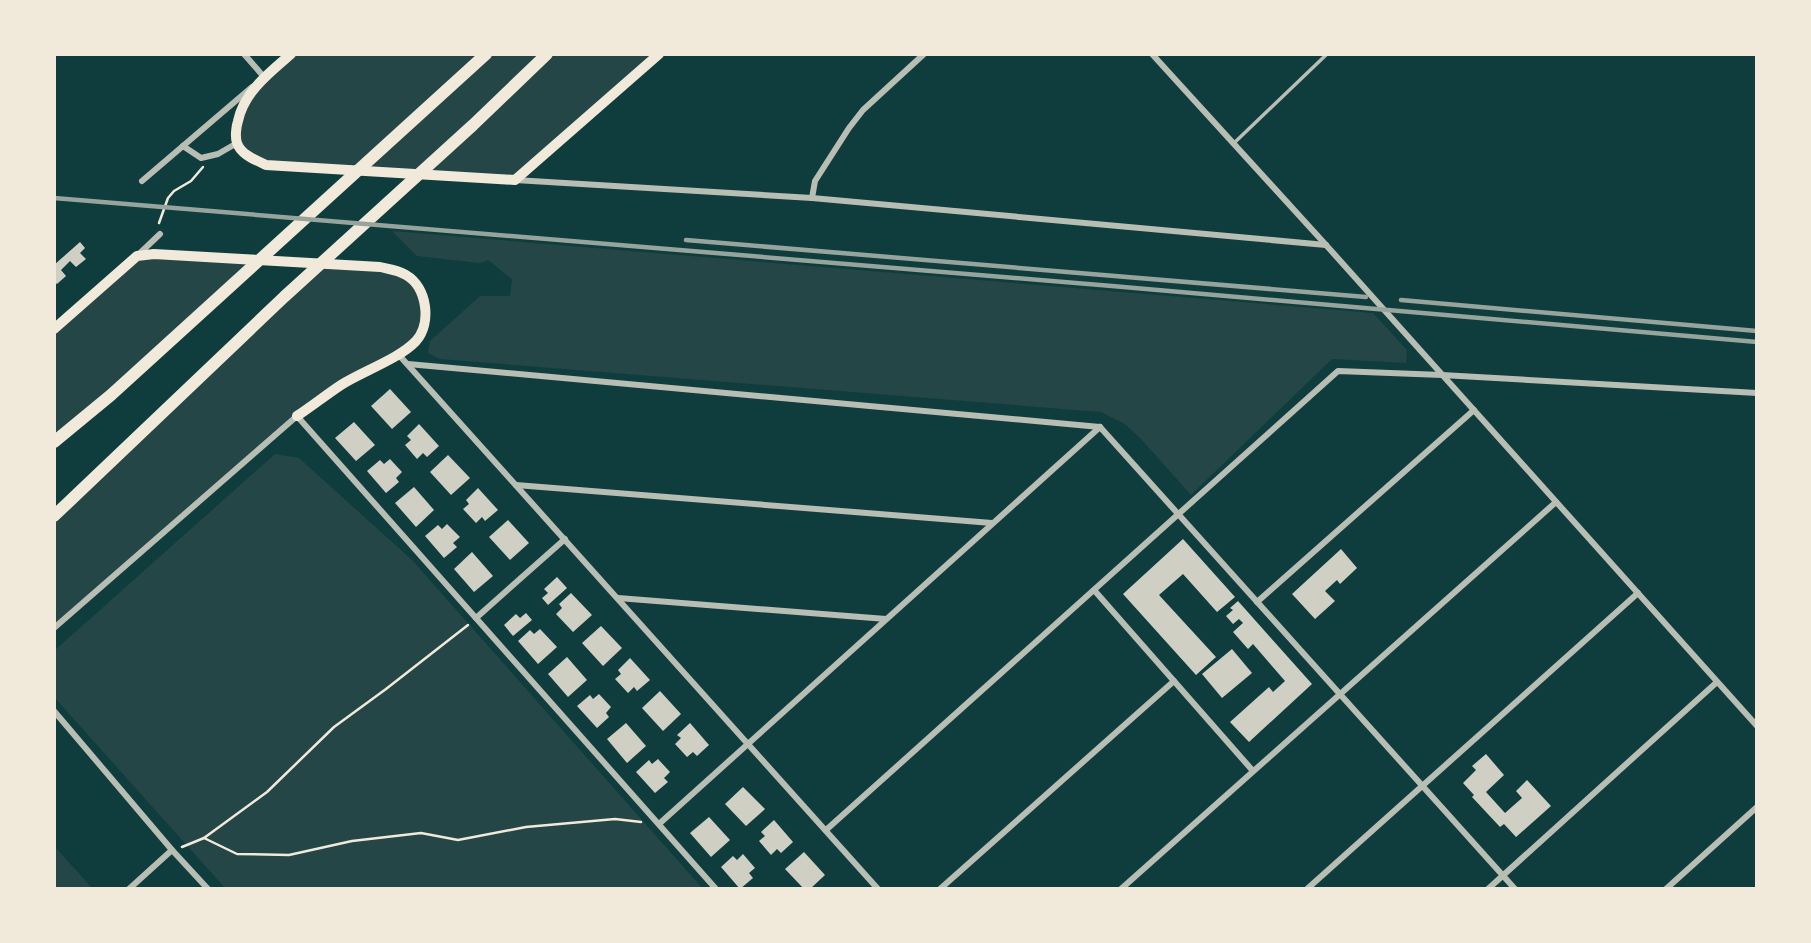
<svg xmlns="http://www.w3.org/2000/svg" width="1811" height="943" font-family="Figtree,sans-serif">
<style>
.green{fill:#244646}
.building{fill:#cfcfc3}
.lines{fill:none;stroke-linecap:round;stroke-linejoin:round}
.path{stroke:#f1e9da;stroke-width:2.5}
.service{stroke:#b8beb3;stroke-width:3.5}
.minor{stroke:#b8beb3;stroke-width:6}
.secondary{stroke:#f1e9da;stroke-width:10}
.motorway{stroke:#f1e9da;stroke-width:12}
.rail{stroke:#97a49c;stroke-width:4.5}
</style>
<rect width="100%" height="100%" fill="#0f3d3e"/>
<g class="green">
<path d="M 291,54 L 659,54 L 515,180 L 266,165 L 237,143 L 241,107 Z"/>
<path d="M 392,231 L 1373,313 L 1407,350 L 1406,363 L 1332,359 L 1191,495 L 1141,439 L 1125,424 L 1101,412 L 440,359 L 428,353 L 430,341 L 480,296 L 510,296 L 512,279 L 488,260 L 480,263 L 417,256 Z"/>
<path d="M 137,256 L 257,263 L 54,442 L 54,329 Z"/>
<path d="M 319,263 L 406,275 L 425,304 L 416,340 L 297,416 L 54,628 L 54,516 Z"/>
<path d="M 275,454 L 299,458 L 412,560 L 703,889 L 226,889 L 54,697 L 54,651 Z"/>
<path d="M 54,846 L 93,889 L 54,889 Z"/>
</g>
<g class="building">
<path d="M 80,242 L 85,248 L 80,253 L 86,259 L 76,267 L 70,261 L 61,270 L 66,276 L 57,284 L 54,282 L 54,265 Z"/>
<path d="M 390,389 L 411,412 L 392,429 L 371,406 Z"/>
<path d="M 354,422 L 375,445 L 356,461 L 335,438 Z"/>
<path d="M 419,424 L 439,446 L 427,457 L 423,453 L 417,459 L 405,445 L 411,440 L 407,436 Z"/>
<path d="M 448,455 L 470,478 L 451,495 L 430,472 Z"/>
<path d="M 390,459 L 402,472 L 396,478 L 399,482 L 386,493 L 367,471 L 380,460 L 384,464 Z"/>
<path d="M 414,487 L 434,510 L 416,527 L 395,503 Z"/>
<path d="M 478,488 L 498,510 L 485,521 L 482,517 L 476,523 L 463,509 L 469,504 L 466,500 Z"/>
<path d="M 508,520 L 529,543 L 510,560 L 489,537 Z"/>
<path d="M 447,524 L 460,537 L 453,543 L 457,547 L 444,558 L 425,536 L 438,525 L 442,529 Z"/>
<path d="M 1183,539 L 1235,597 L 1217,612 L 1183,574 L 1159,595 L 1216,657 L 1196,675 L 1123,594 Z"/>
<path d="M 1341,549 L 1357,568 L 1340,584 L 1337,580 L 1325,591 L 1335,601 L 1315,619 L 1292,594 Z"/>
<path d="M 472,552 L 493,576 L 474,592 L 454,569 Z"/>
<path d="M 557,577 L 567,588 L 548,605 L 542,598 L 548,593 L 544,589 Z"/>
<path d="M 571,593 L 592,615 L 573,632 L 556,614 L 562,608 L 559,604 Z"/>
<path d="M 1238,601 L 1312,684 L 1249,742 L 1230,722 L 1269,687 L 1273,692 L 1285,681 L 1253,644 L 1248,649 L 1233,632 L 1243,623 L 1239,619 L 1233,624 L 1226,616 L 1233,610 L 1230,608 Z"/>
<path d="M 526,613 L 532,620 L 513,636 L 504,625 L 516,614 L 520,618 Z"/>
<path d="M 601,626 L 622,648 L 603,666 L 582,643 Z"/>
<path d="M 540,629 L 557,647 L 538,664 L 518,641 L 530,630 L 534,634 Z"/>
<path d="M 1232,649 L 1252,673 L 1222,698 L 1202,674 Z"/>
<path d="M 567,657 L 587,680 L 568,697 L 548,674 Z"/>
<path d="M 630,658 L 650,680 L 637,691 L 634,687 L 628,693 L 615,679 L 621,674 L 618,670 Z"/>
<path d="M 660,691 L 681,714 L 663,731 L 642,708 Z"/>
<path d="M 599,694 L 611,707 L 606,713 L 609,717 L 597,728 L 577,706 L 590,695 L 593,699 Z"/>
<path d="M 626,723 L 646,746 L 627,763 L 607,739 Z"/>
<path d="M 690,723 L 709,745 L 697,756 L 693,752 L 687,757 L 675,744 L 681,738 L 677,735 Z"/>
<path d="M 1486,754 L 1504,775 L 1486,792 L 1505,813 L 1522,798 L 1516,791 L 1527,780 L 1551,806 L 1516,837 L 1504,824 L 1500,827 L 1472,797 L 1474,795 L 1463,783 L 1476,770 L 1472,766 Z"/>
<path d="M 658,759 L 670,772 L 664,778 L 668,782 L 655,793 L 636,772 L 649,760 L 652,764 Z"/>
<path d="M 743,787 L 765,809 L 746,826 L 725,804 Z"/>
<path d="M 709,817 L 730,840 L 711,857 L 690,833 Z"/>
<path d="M 774,820 L 793,842 L 781,853 L 777,849 L 771,855 L 759,841 L 765,836 L 761,832 Z"/>
<path d="M 804,852 L 825,875 L 810,889 L 804,889 L 785,869 Z"/>
<path d="M 743,854 L 755,868 L 749,873 L 753,878 L 740,889 L 721,867 L 733,856 L 737,860 Z"/>
</g>
<g class="lines">
<g class="path">
<path d="M 159,223 L 168,198 L 174,191 L 191,181 L 203,167"/>
<path d="M 204,838 L 237,854 L 289,855 L 352,841 L 421,833 L 458,840 L 526,827 L 615,819 L 641,822"/>
<path d="M 182,847 L 204,838 L 267,792 L 334,727 L 386,689 L 468,625"/>
</g>
<path class="service" d="M 1233,144 L 1327,54"/>
<g class="minor">
<path d="M 244,54 L 264,77 L 263,78"/>
<path d="M 1152,54 L 1326,245 L 1757,726"/>
<path d="M 183,146 L 201,158 L 218,154 L 237,143"/>
<path d="M 515,180 L 812,198 L 1326,245"/>
<path d="M 142,181 L 252,87"/>
<path d="M 812,198 L 815,181 L 849,128 L 863,110 L 924,54"/>
<path d="M 138,255 L 160,234"/>
<path d="M 398,354 L 878,889"/>
<path d="M 408,364 L 1100,427"/>
<path d="M 1100,427 L 1515,889"/>
<path d="M 516,485 L 992,523"/>
<path d="M 1094,590 L 1253,771"/>
<path d="M 618,598 L 886,619"/>
<path d="M 1257,602 L 1474,410"/>
<path d="M 476,618 L 565,539"/>
<path d="M 54,628 L 297,416 L 716,889"/>
<path d="M 54,711 L 172,850 L 208,889"/>
<path d="M 659,824 L 1100,427"/>
<path d="M 826,830 L 1338,371 L 1442,375 L 1757,393"/>
<path d="M 129,889 L 172,850"/>
<path d="M 940,889 L 1174,681"/>
<path d="M 1121,889 L 1556,502"/>
<path d="M 1307,889 L 1638,593"/>
<path d="M 1488,889 L 1717,682"/>
<path d="M 1666,889 L 1757,807"/>
</g>
<g class="secondary">
<path d="M 291,54 C 269,73 244,92 238,121 C 236,127 235,137 237,143 C 241,155 256,160 266,165 L 515,180 L 659,54"/>
<path d="M 54,329 L 137,256 L 154,254 L 380,267 C 388,269 398,270 406,275 C 427,287 432,323 416,341 C 399,359 363,371 341,385 C 326,395 312,406 297,416"/>
</g>
<g class="motorway">
<path d="M 54,442 L 111,395 L 486,54"/>
<path d="M 54,516 L 284,297 L 473,125 L 547,54"/>
</g>
<g class="rail">
<path d="M 54,198 L 1112,286 L 1757,342"/>
<path d="M 686,240 L 1366,297"/>
<path d="M 1401,300 L 1757,331"/>
</g>
</g>
<rect width="1811" height="943" fill="none" stroke="#f1e9da" stroke-width="112"/>
</svg>
